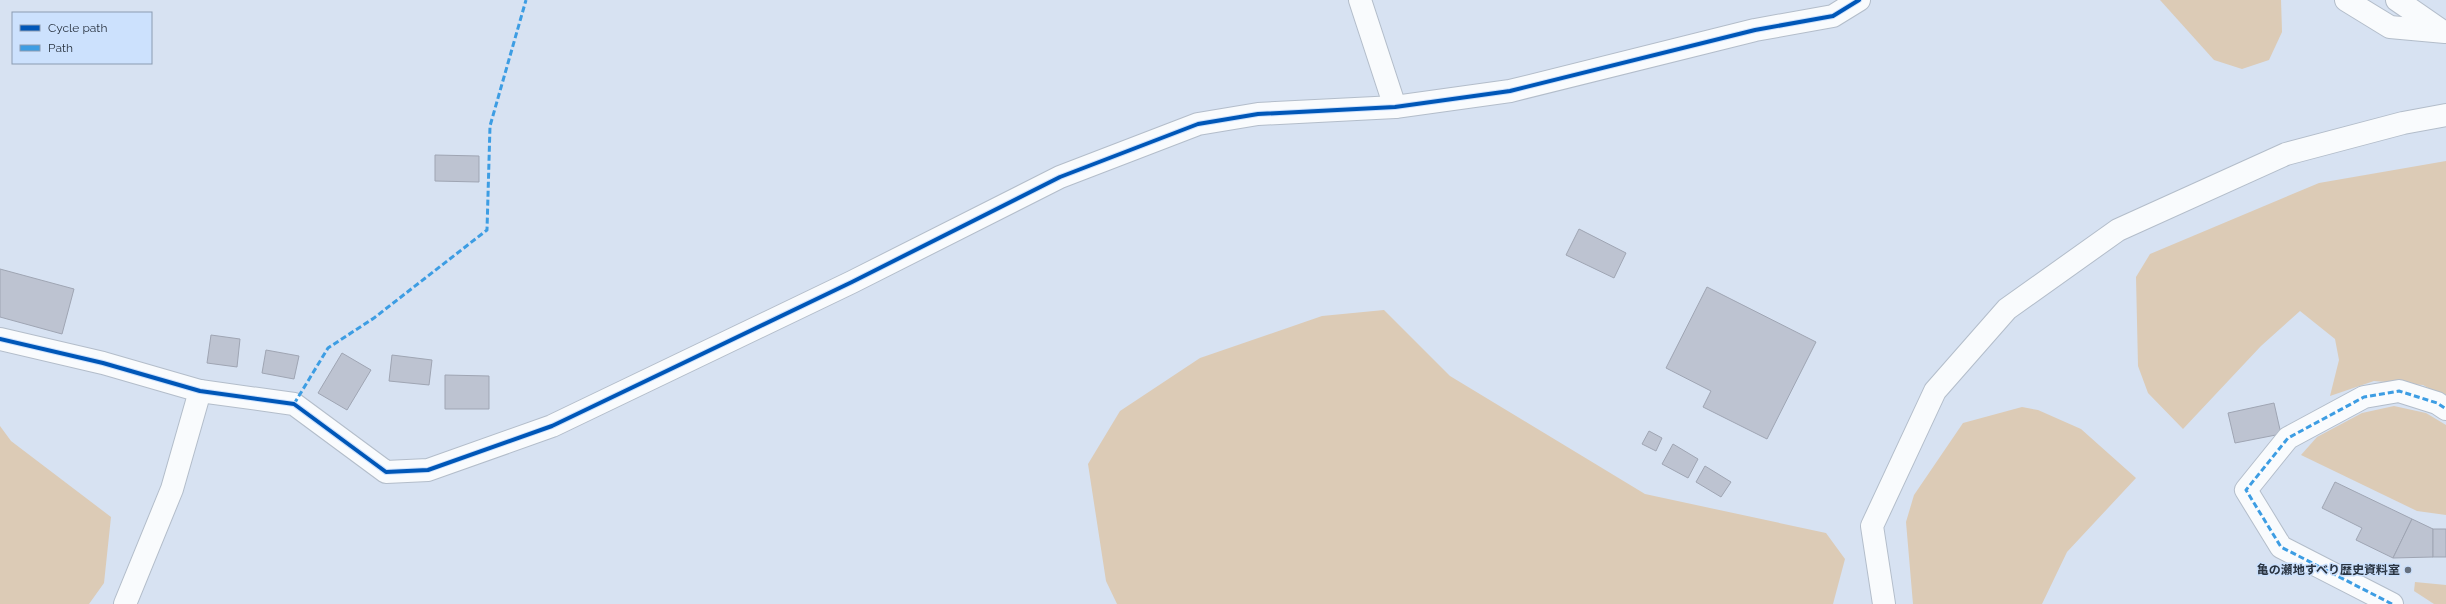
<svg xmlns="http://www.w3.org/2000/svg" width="2446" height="604" font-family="Raleway,'Noto Sans JP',sans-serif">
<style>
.green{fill:#dccbb6}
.building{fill:#bdc3d1;stroke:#9fa5b3}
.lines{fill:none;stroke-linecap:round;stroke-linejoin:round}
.street-casing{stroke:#b3bdca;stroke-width:24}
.street{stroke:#f9fbfd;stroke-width:22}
.quiet{stroke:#3d9de3;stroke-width:3;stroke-dasharray:6 3;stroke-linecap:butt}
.cycleway-casing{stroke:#cce1fd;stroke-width:6}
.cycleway{stroke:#0057b8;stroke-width:4}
.poi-dot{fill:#66707e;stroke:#cce1fd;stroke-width:1.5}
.labels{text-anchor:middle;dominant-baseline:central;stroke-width:3;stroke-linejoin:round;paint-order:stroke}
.poi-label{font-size:12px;font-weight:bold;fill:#293340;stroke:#cce1fd;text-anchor:end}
</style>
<rect width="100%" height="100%" fill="#d7e2f2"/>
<g class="green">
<path d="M 2160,0 L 2281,0 L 2282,32 L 2269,60 L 2242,69 L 2214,60 Z"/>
<path d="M 2446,161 L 2446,398 L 2423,385 L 2374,381 L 2330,396 L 2339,360 L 2335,339 L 2300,311 L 2261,346 L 2183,429 L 2148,393 L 2138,366 L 2136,277 L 2150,254 L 2319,183 Z"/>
<path d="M 1384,310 L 1450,376 L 1645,494 L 1826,533 L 1845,559 L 1833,604 L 1117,604 L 1106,581 L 1088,464 L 1120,411 L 1200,358 L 1322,316 Z"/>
<path d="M 2394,406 L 2426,413 L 2446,425 L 2446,515 L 2417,511 L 2301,455 L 2317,437 L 2362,413 Z"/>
<path d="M 2022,407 L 2038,410 L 2081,429 L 2136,478 L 2067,552 L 2042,604 L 1913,604 L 1906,522 L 1914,495 L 1963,423 Z"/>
<path d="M 0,426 L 11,441 L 111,517 L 104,583 L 89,604 L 0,604 Z"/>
<path d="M 2415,582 L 2446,585 L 2446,604 L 2434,604 L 2414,591 Z"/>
</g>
<g class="building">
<path d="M 435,155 L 479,156 L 479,182 L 435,181 Z"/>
<path d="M 1579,229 L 1626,253 L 1614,278 L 1566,255 Z"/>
<path d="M 0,269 L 74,289 L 62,334 L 0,317 Z"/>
<path d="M 1707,287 L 1816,342 L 1767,439 L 1703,407 L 1711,391 L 1666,368 Z"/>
<path d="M 211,335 L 240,339 L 237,367 L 207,363 Z"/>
<path d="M 266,350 L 299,356 L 294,379 L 262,373 Z"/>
<path d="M 342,353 L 371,370 L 347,410 L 318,393 Z"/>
<path d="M 392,355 L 432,360 L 429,385 L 389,381 Z"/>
<path d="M 445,375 L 489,376 L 489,409 L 445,409 Z"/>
<path d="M 2274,403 L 2281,434 L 2235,443 L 2228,413 Z"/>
<path d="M 1649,431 L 1662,438 L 1656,451 L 1642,444 Z"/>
<path d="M 1673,444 L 1698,459 L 1688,478 L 1662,464 Z"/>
<path d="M 1705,466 L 1731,482 L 1721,497 L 1696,482 Z"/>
<path d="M 2335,482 L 2412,519 L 2393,558 L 2356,540 L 2362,528 L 2322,508 Z"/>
<path d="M 2412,519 L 2433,529 L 2433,557 L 2393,558 Z"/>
<rect x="2433" y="529" width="13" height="28"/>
</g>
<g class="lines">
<defs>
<g id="street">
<path d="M 1360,0 L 1395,107"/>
<path d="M 2346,0 L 2390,27 L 2445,32"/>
<path d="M 2397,0 L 2442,31"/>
<path d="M 0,339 L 103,363 L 200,391 L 294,404 L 386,472 L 428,470 L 552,426 L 852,282 L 1060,177 L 1198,124 L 1258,114 L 1395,107 L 1510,91 L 1755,30 L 1833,16 L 1859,0"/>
<path d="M 125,604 L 172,489 L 200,391"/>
<path d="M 1884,604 L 1872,526 L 1935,391 L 2007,309 L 2118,230 L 2286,154 L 2403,123 L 2446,115"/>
<path d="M 2392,604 L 2281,547 L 2246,490 L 2288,438 L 2364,397 L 2399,391 L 2437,403 L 2446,409"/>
</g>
</defs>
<use href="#street" class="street-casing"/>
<use href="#street" class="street"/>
<g class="quiet">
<path d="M 294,404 L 328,348 L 374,318 L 487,230 L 490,126 L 526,0"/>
<path d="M 2392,604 L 2281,547 L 2246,490 L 2288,438 L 2364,397 L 2399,391 L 2437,403 L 2446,409"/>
</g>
<defs>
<path id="cycleway" d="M 0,339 L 103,363 L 200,391 L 294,404 L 386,472 L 428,470 L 552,426 L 852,282 L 1060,177 L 1198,124 L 1258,114 L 1395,107 L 1510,91 L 1755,30 L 1833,16 L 1859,0"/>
</defs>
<use href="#cycleway" class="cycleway-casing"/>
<use href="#cycleway" class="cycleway"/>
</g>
<circle class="poi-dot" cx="2408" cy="570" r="4"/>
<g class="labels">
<g class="poi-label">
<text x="2400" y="570">亀の瀬地すべり歴史資料室</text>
</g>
</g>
<rect x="12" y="12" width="140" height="52" fill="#cce1fd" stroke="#8b9bb1"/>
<rect x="20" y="25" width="20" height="6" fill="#0057b8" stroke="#8b9bb1"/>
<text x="48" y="32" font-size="12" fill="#293340">Cycle path</text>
<rect x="20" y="45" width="20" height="6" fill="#3d9de3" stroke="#8b9bb1"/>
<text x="48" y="52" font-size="12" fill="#293340">Path</text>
</svg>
